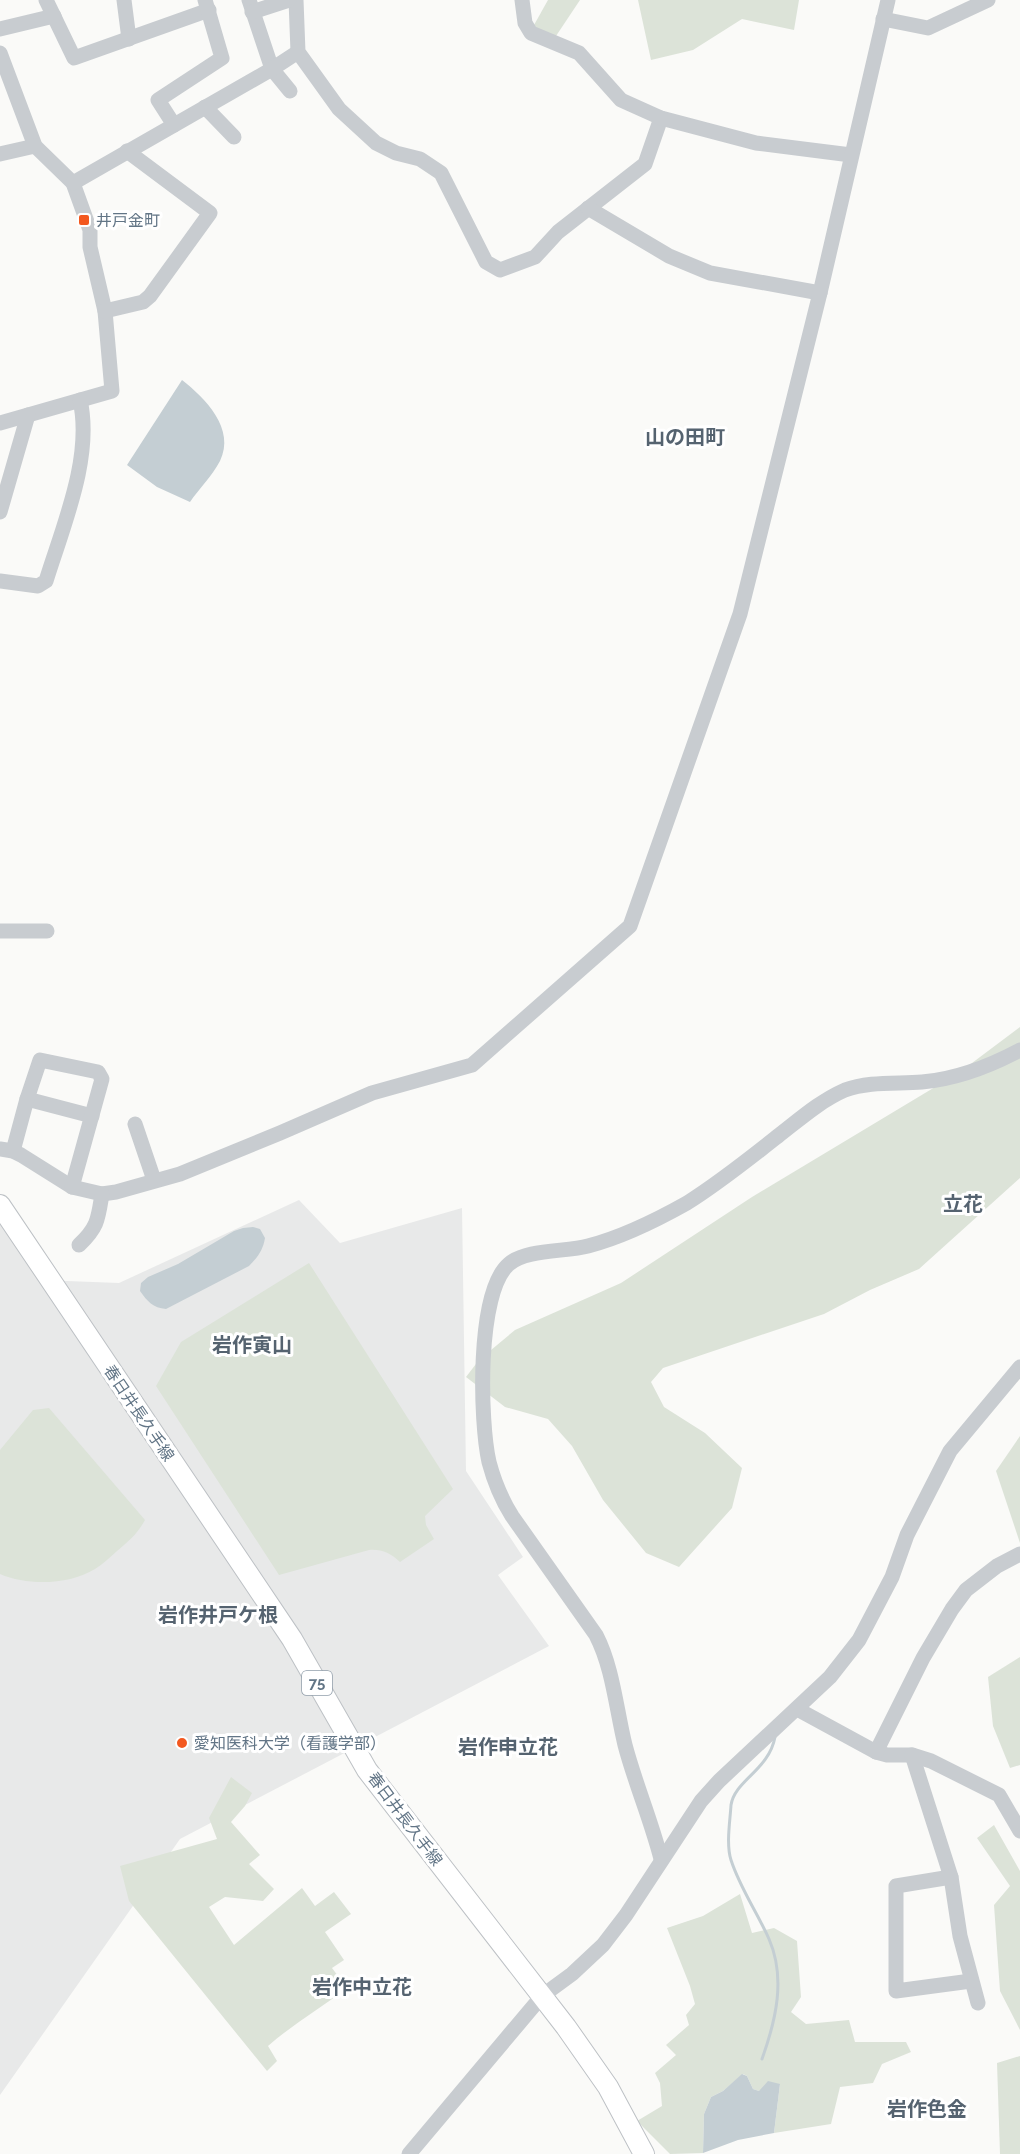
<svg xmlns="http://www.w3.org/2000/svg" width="1020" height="2154" font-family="Raleway,'Noto Sans JP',sans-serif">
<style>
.built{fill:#e8e9e9}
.green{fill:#dce3d8}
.water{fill:#c4ced3}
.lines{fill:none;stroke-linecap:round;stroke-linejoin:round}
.stream{stroke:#c4ced3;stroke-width:3}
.major-casing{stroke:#bdc1c5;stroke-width:22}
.minor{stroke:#c8ccd0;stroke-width:15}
.major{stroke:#fff;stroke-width:20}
.poi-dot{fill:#f3581f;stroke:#fff;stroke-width:2}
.labels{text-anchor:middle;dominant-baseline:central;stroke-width:6;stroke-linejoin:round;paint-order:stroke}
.shield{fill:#fff;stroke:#919eaa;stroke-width:1.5}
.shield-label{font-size:15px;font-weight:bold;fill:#627586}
.poi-label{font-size:16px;fill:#627586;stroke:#fff;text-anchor:start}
.street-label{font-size:16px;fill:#627586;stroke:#fff}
.quarter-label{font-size:20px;font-weight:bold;fill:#556370;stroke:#fff}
</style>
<rect width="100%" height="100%" fill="#fafaf8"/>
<path class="built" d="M 299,1200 L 340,1243 L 462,1208 L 466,1471 L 523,1557 L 498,1575 L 549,1646 L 180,1839 L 0,2095 L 0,1222 L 41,1280 L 119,1283 Z"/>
<g class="green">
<path d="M 548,0 L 580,0 L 556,36 L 541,33 L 534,25 Z"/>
<path d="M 638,0 L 799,0 L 794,30 L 742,19 L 693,50 L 651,60 Z"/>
<path d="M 1020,1027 L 1020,1178 L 919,1269 L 870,1290 L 824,1314 L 663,1368 L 651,1382 L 664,1407 L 705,1433 L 742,1468 L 732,1508 L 679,1567 L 646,1553 L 603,1500 L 572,1446 L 548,1419 L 505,1407 L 466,1377 L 479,1360 L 515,1330 L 621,1283 L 752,1197 L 960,1072 Z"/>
<path d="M 309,1263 L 453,1489 L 425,1516 L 426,1525 L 434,1539 L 400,1562 C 390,1553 382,1549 369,1550 L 279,1575 L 156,1386 L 181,1342 Z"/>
<path d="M 49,1408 L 145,1520 C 138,1533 129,1541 117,1551 C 110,1557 103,1564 95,1569 C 69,1585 28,1586 0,1574 L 0,1450 L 33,1410 Z"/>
<path d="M 1020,1436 L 1020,1543 L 996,1471 Z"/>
<path d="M 1020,1657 L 1020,1765 L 1010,1768 L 993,1726 L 988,1677 Z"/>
<path d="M 231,1777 L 252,1793 L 245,1806 L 231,1822 L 260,1855 L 249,1864 L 274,1889 L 263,1901 L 225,1897 L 209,1907 L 234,1945 L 302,1888 L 315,1906 L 334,1892 L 351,1914 L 325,1932 L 344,1960 L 332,1968 L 347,1988 C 321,2008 293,2024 268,2046 L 277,2061 L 267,2071 L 129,1901 L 120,1866 L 217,1839 L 209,1818 Z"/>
<path d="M 994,1825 L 1020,1871 L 1020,2030 L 1000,1991 L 994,1905 L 1010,1886 L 977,1838 Z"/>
<path d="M 740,1894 L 752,1933 L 774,1928 L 797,1941 L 801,1997 L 791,2012 L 806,2024 L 849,2020 L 855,2042 L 906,2042 L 911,2052 L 882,2064 L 873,2083 L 840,2087 L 831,2124 L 774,2133 L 780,2084 L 759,2091 L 753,2089 L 747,2076 L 743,2074 L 723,2091 L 711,2097 L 704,2114 L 703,2153 L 670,2154 L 637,2121 L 662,2106 L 660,2083 L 655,2073 L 676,2055 L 666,2045 L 689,2025 L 686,2015 L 695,2004 L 690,1986 L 667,1928 L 703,1916 Z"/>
<path d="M 1020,2056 L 1020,2154 L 1000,2154 L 997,2063 Z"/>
</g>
<g class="water">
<path d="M 182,380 C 205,398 236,429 220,461 C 212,476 199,489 190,502 L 157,487 L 127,465 Z"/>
<path d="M 253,1227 L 260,1229 L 265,1238 C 263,1250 258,1257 249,1266 L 166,1309 C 153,1308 147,1301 140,1291 L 141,1283 L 148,1277 L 178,1264 L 234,1231 L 243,1228 Z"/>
<path d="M 742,2074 L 747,2076 L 753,2089 L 759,2091 L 768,2081 L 780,2084 L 774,2133 L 738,2140 L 703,2153 L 704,2114 L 711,2097 L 723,2091 Z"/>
</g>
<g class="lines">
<path class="stream" d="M 762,2059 C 776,2020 786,1978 769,1939 C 757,1912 740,1888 731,1860 C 726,1844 730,1822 731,1805 C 735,1780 769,1770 775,1737"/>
<defs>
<path id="major" d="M 0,1205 L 292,1639 L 367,1770 L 566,2027 L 608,2087 L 644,2154"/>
</defs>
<use href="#major" class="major-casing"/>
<g class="minor">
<path d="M 46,0 L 74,58 L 209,10"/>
<path d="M 124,0 L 129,39"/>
<path d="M 249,0 L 272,69 L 290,91"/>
<path d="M 296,0 L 298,52 L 339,109 L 376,143 L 396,153 L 420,159 L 441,173 L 486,262 L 500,270 L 535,257 L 558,232 L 645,164 L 661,118"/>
<path d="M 522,0 L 525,23 L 531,33 L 579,53 L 621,100 L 661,118 L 756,143 L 851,155"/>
<path d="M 252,12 L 289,0"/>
<path d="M 883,19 L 928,28 L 988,0"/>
<path d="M 0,29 L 54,16"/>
<path d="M 0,53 L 35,146 L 73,183 L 90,230 L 90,247 L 105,311 L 112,391 L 0,423"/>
<path d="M 205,107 L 234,137"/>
<path d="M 174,125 L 158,100 L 222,58 L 205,0"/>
<path d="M 0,154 L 35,146"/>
<path d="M 73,183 L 272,69 L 298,52"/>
<path d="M 588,208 L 669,256 L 710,273 L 820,293"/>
<path d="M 105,311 L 143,302 L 150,296 L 210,213 L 127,151"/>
<path d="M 0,512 L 28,415"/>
<path d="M 0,581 L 38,586 L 46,581 C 63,526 93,457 80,400"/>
<path d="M 0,931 L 47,931"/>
<path d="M 27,1099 L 92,1116"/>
<path d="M 135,1124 L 154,1180"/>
<path d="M 0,1149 L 13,1151 L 21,1155 L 72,1187 L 102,1194 L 116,1192 L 180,1174 L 280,1133 L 372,1093 L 472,1065 L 630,926 L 740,614 L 820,293 L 888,0"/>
<path d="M 13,1151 L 27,1099 L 40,1060 L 98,1072 L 102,1079 L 72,1187"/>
<path d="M 79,1245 C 98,1227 98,1219 102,1194"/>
<path d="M 797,1709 L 876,1752 L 887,1755 L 912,1755 L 931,1761 L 999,1795 L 1020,1831"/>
<path d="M 876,1752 L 923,1658 L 952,1609 L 966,1590 L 997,1566 L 1020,1554"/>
<path d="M 912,1755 L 951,1877 L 960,1936 L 978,2003"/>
<path d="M 661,1859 C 651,1820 635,1783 625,1745 C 616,1708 613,1668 596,1635 L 512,1516 C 502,1500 494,1481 489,1462 C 480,1422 476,1292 509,1264 C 526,1249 566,1252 588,1246 C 623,1237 655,1221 687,1203 C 719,1183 749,1159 778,1136 C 800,1119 820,1101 845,1090 C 869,1081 897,1084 922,1082 C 956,1079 990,1066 1020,1050"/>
<path d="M 951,1877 L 896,1886 L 896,1991 L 971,1981"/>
<path d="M 409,2154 L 542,1996 L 572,1974 L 603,1945 L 626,1915 L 701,1801 L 719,1781 L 830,1677 L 859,1640 L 892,1577 L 907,1535 L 950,1451 L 1020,1367"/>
</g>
<use href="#major" class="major"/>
</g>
<g class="poi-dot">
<rect x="78" y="214" width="12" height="12" rx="3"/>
<circle cx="182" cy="1743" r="6"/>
</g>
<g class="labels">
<rect class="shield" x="302" y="1671" width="30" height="24" rx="4.5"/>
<g class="shield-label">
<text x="317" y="1683">75</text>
</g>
<g class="poi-label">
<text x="96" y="220">井戸金町</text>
<text x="194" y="1743">愛知医科大学（看護学部）</text>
</g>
<g class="street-label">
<text transform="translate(139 1413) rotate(56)">春日井長久手線</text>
<text transform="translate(405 1819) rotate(53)">春日井長久手線</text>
</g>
<g class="quarter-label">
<text x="685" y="437">山の田町</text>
<text x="963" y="1204">立花</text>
<text x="252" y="1345">岩作寅山</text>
<text x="218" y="1615">岩作井戸ケ根</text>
<text x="508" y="1747">岩作申立花</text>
<text x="362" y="1987">岩作中立花</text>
<text x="927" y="2109">岩作色金</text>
</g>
</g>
</svg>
